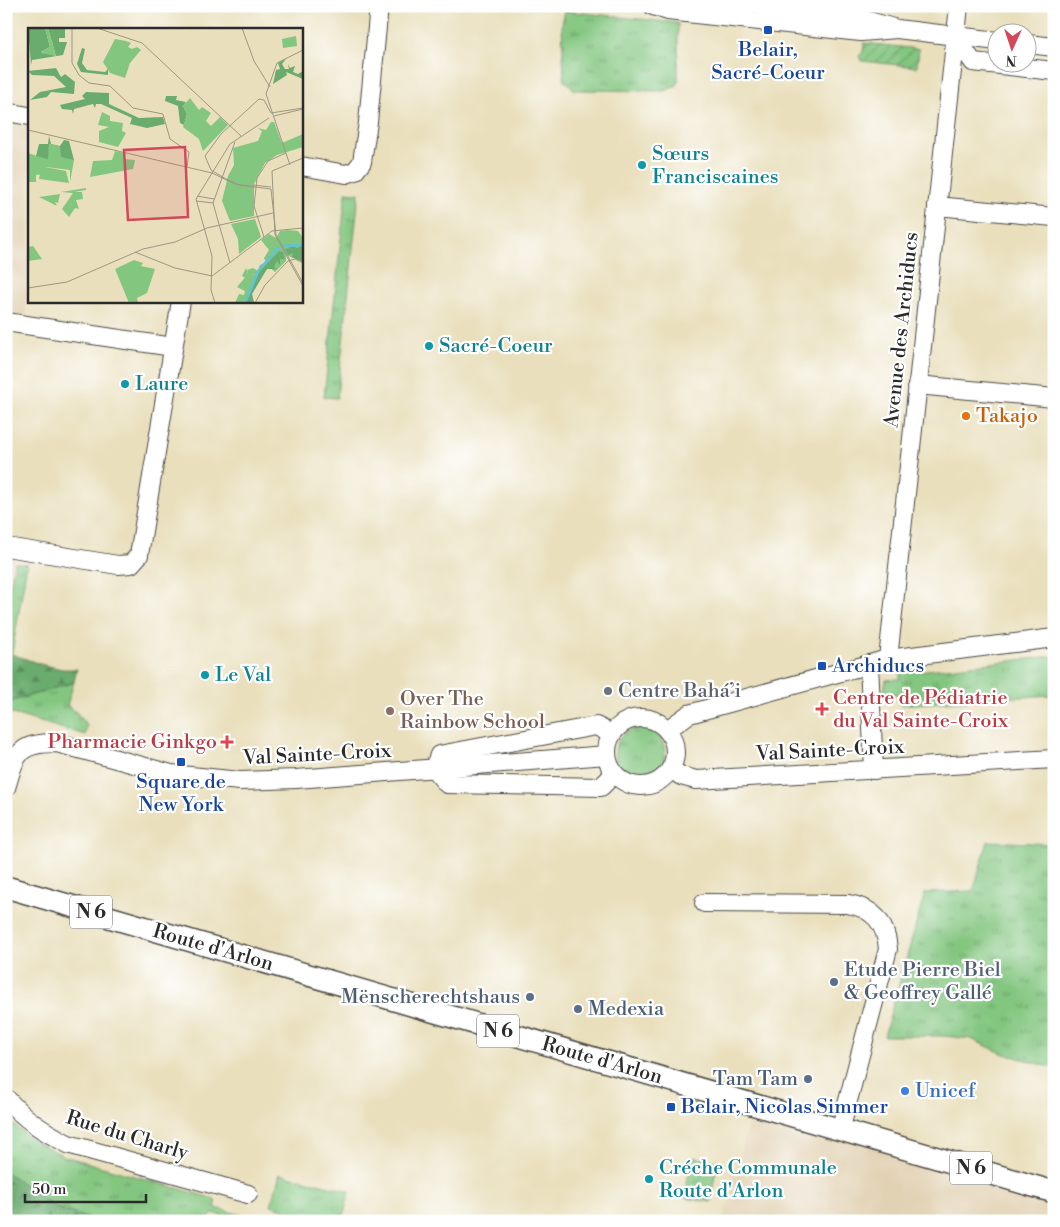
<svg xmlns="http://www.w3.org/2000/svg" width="1060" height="1227" font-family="'Libre Bodoni',serif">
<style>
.built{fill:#e2d2b4}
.grass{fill:url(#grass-tufts);stroke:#577856}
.forest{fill:url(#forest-firs);stroke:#4a6b4c}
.garden{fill:url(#garden-furrows);stroke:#577856}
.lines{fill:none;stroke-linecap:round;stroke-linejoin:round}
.minor-casing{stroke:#484641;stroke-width:20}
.major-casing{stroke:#484641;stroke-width:24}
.minor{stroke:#fff;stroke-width:18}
.major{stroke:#fff;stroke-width:21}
.transit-dot{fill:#1a4fb4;stroke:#fff;stroke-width:2}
.culture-dot{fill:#0f9aa8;stroke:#fff;stroke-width:2}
.food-dot{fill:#e8710a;stroke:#fff;stroke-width:2}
.worship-dot{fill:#6b7280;stroke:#fff;stroke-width:2}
.health-dot{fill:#e0444e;stroke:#fff;stroke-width:2}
.education-dot{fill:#8d6e63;stroke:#fff;stroke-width:2}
.service-dot{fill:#5c6f8a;stroke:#fff;stroke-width:2}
.shop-dot{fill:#3f7fe0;stroke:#fff;stroke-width:2}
.labels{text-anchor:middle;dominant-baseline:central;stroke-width:4.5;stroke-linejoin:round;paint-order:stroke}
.shield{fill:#fff;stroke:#6b6b6b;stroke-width:1}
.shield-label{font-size:19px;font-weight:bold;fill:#2b2b2b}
.transit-label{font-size:20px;fill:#164399;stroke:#fff}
.culture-label{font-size:20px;fill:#0d838f;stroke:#fff;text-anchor:start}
.street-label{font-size:20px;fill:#2b2b2b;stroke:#fff}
.food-label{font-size:20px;fill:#c56008;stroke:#fff;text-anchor:start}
.worship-label{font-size:20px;fill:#5b616d;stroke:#fff;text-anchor:start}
.health-label{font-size:20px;fill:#be3a42;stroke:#fff;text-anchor:start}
.education-label{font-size:20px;fill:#785e54;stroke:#fff;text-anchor:start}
.service-label{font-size:20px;fill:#4e5e75;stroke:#fff;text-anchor:start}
.shop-label{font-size:20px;fill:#366cbe;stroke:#fff;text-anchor:start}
.inset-river{fill:none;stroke:#61c2df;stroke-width:2.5}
.inset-road{fill:none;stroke:#9d9782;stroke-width:1}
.view{fill:#d1495b;fill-opacity:0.15;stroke:#d1495b;stroke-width:2.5}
.inset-edge{fill:none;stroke:#2b2b2b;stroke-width:2.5}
</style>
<defs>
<pattern id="grass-tufts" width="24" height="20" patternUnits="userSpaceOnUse" patternTransform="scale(1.25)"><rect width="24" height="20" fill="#83c680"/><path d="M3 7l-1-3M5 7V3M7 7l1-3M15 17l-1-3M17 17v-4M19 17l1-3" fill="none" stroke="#6ba169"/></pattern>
<pattern id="forest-firs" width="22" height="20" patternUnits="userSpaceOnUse" patternTransform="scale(1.25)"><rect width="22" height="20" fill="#6aab6e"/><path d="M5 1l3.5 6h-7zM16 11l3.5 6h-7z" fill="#578b5b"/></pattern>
<pattern id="garden-furrows" width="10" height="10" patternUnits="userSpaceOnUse" patternTransform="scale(1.25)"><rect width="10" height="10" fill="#83c680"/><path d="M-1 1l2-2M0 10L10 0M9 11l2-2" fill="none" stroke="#6ba169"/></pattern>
</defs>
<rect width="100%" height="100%" fill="#fff"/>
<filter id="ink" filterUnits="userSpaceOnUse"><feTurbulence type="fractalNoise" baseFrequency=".02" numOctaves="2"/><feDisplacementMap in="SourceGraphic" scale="10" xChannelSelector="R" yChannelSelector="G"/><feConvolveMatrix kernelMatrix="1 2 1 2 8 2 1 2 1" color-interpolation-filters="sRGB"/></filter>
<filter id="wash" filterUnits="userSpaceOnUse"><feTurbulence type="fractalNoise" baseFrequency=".0096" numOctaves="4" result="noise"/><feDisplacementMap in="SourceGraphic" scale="20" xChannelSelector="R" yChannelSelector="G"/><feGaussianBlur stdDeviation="1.12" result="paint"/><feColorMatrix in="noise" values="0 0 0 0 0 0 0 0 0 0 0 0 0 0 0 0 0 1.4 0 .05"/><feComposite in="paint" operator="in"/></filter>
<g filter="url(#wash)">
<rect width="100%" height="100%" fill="#e9dfbc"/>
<g class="built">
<path d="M 6,112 L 29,116 L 29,293 L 24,325 L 6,322 Z"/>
<path d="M 6,547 L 17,548 L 6,607 Z"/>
<path d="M 753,1105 L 1054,1192 L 1054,1221 L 723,1221 Z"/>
</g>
<g class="grass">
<path d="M 565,11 L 678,23 L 678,82 L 676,86 L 665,91 L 574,90 L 569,83 L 564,81 L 562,24 Z"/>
<path d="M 346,192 L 359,193 L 337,398 L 324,397 Z"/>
<path d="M 15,562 L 27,564 L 12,653 L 6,652 L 6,607 Z"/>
<path d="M 1054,656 L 1054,695 L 900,705 L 898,694 L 883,695 L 886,680 L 900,679 L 900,673 Z"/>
<path d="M 74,682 L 67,705 L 78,714 L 87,725 L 85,735 L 6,712 L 6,703 Z"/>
<circle cx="640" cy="753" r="25"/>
<path d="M 988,841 L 1054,844 L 1054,1068 L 1004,1054 L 971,1039 L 944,1036 L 884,1036 L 925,893 L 973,891 Z"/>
<path d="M 6,1119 L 34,1141 L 64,1156 L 215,1199 L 216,1208 L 262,1221 L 237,1221 L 213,1213 L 207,1221 L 96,1221 L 57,1208 L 6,1172 Z"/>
<path d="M 691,1157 L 717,1161 L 711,1202 L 685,1198 Z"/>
<path d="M 280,1174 L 350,1191 L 342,1221 L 279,1221 L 283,1209 L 271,1205 Z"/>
</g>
<g class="forest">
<path d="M 6,652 L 40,664 L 62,669 L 77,669 L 74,682 L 6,703 Z"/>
<path d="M 6,1172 L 57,1208 L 96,1221 L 12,1221 L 6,1215 Z"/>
</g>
<path class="garden" d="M 864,43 L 919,49 L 917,67 L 861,61 L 859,56 L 863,52 Z"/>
</g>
<g filter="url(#ink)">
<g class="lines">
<defs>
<g id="minor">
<path d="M 653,6 L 668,11 L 851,31 L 861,32 L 897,29"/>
<path d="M 765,6 L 851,16 L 897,29 L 998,41"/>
<path d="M 955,36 L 973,62 L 1054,71"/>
<path d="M 1028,44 L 1054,47"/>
<path d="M 6,112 L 29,116"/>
<path d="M 301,166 L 346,174 L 355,171 L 362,162 L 368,122 L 379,6"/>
<path d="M 937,206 L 1054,217"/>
<path d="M 6,322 L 173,347"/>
<path d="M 917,385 L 1054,398"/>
<path d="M 6,547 L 118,565 L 131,564 L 139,555 L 181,301"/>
<path d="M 888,659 L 959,6"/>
<path d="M 869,664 L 874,770"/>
<circle cx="641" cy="752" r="34"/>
<path d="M 667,730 L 689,714 L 888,659 L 1054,638"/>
<path d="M 612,734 L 596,726 L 439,755 L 434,769 L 447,784 L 601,787 L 614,774"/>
<path d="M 671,769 L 681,776 L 696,780 L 1054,759"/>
<path d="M 6,788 C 16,754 17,743 57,743 L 171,774 L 240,781 L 296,779 L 607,755"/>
<path d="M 704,903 L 848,904 C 874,908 886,924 888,949 L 840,1131"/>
<path d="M 6,1098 C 25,1120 43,1131 68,1144 L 248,1194"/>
</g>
<path id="major" d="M 6,887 L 1054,1192"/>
</defs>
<use href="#minor" class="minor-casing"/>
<use href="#major" class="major-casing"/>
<use href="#minor" class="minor"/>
<use href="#major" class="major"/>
</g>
</g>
<g class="transit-dot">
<rect x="763" y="25" width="10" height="10" rx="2.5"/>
<rect x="817" y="661" width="10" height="10" rx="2.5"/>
<rect x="176" y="757" width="10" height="10" rx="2.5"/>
<rect x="666" y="1102" width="10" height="10" rx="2.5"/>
</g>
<g class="culture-dot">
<circle cx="642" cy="165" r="5"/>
<circle cx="429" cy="346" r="5"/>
<circle cx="125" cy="384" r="5"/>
<circle cx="205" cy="675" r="5"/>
<circle cx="649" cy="1179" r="5"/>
</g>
<circle class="food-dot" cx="966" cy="416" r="5"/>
<circle class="worship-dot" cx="608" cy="691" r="5"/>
<g class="health-dot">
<path d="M819.5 701.5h5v5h5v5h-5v5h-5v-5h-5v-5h5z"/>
<path d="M224.5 734.5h5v5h5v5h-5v5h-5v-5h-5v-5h5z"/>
</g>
<circle class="education-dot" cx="390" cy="711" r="5"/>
<g class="service-dot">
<circle cx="834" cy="982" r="5"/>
<circle cx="530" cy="997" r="5"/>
<circle cx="578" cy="1009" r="5"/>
<circle cx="808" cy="1079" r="5"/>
</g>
<circle class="shop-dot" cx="905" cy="1091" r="5"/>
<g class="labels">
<g class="shield">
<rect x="70" y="895.5" width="42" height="33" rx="4"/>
<rect x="477" y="1014.5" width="42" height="33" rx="4"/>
<rect x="950" y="1151.5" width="42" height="33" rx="4"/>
</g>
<g class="shield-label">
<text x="91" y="912">N 6</text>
<text x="498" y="1031">N 6</text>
<text x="971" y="1168">N 6</text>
</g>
<g class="transit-label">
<text x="768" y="50">Belair,<tspan x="768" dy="23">Sacré-Coeur</tspan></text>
<text x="832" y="666" text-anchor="start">Archiducs</text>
<text x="181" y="782">Square de<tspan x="181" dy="23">New York</tspan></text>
<text x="681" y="1107" text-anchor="start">Belair, Nicolas Simmer</text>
</g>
<g class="culture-label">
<text x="652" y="154">Sœurs<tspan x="652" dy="23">Franciscaines</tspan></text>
<text x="439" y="346">Sacré-Coeur</text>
<text x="135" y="384">Laure</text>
<text x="215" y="675">Le Val</text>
<text x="659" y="1168">Créche Communale<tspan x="659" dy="23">Route d'Arlon</tspan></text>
</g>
<g class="street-label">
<text transform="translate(902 330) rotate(-84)">Avenue des Archiducs</text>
<text transform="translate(830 751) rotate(-3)">Val Sainte-Croix</text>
<text transform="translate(317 755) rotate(-3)">Val Sainte-Croix</text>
<text transform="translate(213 948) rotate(16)">Route d'Arlon</text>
<text transform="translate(602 1061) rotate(16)">Route d'Arlon</text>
<text transform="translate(127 1136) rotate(17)">Rue du Charly</text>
</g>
<g class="food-label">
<text x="976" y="416">Takajo</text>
</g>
<g class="worship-label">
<text x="618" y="691">Centre Bahá’i</text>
</g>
<g class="health-label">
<text x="833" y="698">Centre de Pédiatrie<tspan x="833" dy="23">du Val Sainte-Croix</tspan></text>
<text x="217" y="742" text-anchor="end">Pharmacie Ginkgo</text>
</g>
<g class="education-label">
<text x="400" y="699">Over The<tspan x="400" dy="23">Rainbow School</tspan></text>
</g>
<g class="service-label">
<text x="844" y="970">Etude Pierre Biel<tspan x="844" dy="23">&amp; Geoffrey Gallé</tspan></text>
<text x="520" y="997" text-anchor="end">Mënscherechtshaus</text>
<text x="588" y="1009">Medexia</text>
<text x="798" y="1079" text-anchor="end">Tam Tam</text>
</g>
<g class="shop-label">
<text x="915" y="1091">Unicef</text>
</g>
</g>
<g transform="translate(28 28)">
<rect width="275" height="275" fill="#e9dfbc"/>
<path d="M 87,11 L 98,13 L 103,15 L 100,19 L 104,21 L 109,19 L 113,22 L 102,35 L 97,50 L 82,45 L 75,34 ZM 243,94 L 246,94 L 254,115 L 275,106 L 275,119 L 249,127 L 237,135 L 226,156 L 226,188 L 202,193 L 194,173 L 200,148 L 206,137 L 205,120 L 230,113 L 234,103 L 230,100 L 238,102 ZM 21,116 L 32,119 L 46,132 L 42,154 L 42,142 L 18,139 L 17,146 L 8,147 L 8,154 L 0,154 L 0,125 L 9,128 L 20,123 ZM 87,123 L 96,125 L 96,131 L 107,132 L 105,141 L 62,149 L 65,133 L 84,132 ZM 58,160 L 58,162 L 46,164 L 54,164 L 55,171 L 48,172 L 51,181 L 47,180 L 41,189 L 34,181 L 45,165 L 33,164 ZM 32,166 L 30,175 L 27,174 L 29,178 L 11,169 ZM 227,191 L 233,209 L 211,226 L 210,211 L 203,196 ZM 260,202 L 270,203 L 275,210 L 275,234 L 258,227 L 258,233 L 247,244 L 241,239 L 235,246 L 224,266 L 226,275 L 207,275 L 211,266 L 216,267 L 219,251 L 214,248 L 218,240 L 221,249 L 219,255 L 225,246 L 228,247 L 232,237 L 238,234 L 236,230 L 241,222 L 233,212 L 241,206 L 248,210 L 252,203 ZM 5,218 L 14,231 L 0,233 L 0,219 ZM 106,232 L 115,235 L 113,238 L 127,241 L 119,265 L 109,270 L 110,275 L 101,275 L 87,241 Z" fill="#83c680"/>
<path d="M 0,0 L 17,0 L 22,19 L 13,24 L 28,28 L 20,0 L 37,0 L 37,10 L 31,10 L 31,14 L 39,14 L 35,27 L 4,32 L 3,37 ZM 54,20 L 57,21 L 54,35 L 59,42 L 77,44 L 80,41 L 80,47 L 53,44 L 49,36 ZM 258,31 L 254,36 L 257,41 L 261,41 L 260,36 L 262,40 L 267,38 L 265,44 L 270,46 L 275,43 L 275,51 L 258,44 L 259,47 L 245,56 L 248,42 L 252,41 L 250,35 ZM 28,40 L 33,49 L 37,46 L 47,54 L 46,66 L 23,64 L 19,69 L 2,72 L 12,64 L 38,59 L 26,48 L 4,47 L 0,43 ZM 58,64 L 81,65 L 81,76 L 111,90 L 135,89 L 137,96 L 119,100 L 102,96 L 104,90 L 73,76 L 68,76 L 67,80 L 65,76 L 46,81 L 45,86 L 44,82 L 34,81 L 32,77 L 57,71 L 54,68 ZM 138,68 L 149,68 L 148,72 L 158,74 L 155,78 L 159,86 L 156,97 L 152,95 L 150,78 L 137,73 ZM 21,108 L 23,116 L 32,118 L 36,112 L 41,113 L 46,132 L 33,129 L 32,119 L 21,116 L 20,131 L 8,128 L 11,116 L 20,116 ZM 262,216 L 269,220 L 274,217 L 275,234 L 264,229 L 265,225 L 260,227 L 257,221 L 263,220 L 256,218 ZM 251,223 L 255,224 L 257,231 L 252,231 L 252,237 L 249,233 L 246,239 L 249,241 L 239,241 L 224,266 L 226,275 L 217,275 L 231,244 Z" fill="#6aab6e"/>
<path d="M 268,8 L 269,18 L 255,20 L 254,11 ZM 162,70 L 171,82 L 174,79 L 183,85 L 178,93 L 183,98 L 192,89 L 200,97 L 175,123 L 171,111 L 155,99 L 159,86 L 155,78 Z" fill="#83c680"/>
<path d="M 17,0 L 20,0 L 28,28 L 12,25 L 22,19 ZM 225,240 L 230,243 L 228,247 L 225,246 L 217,263 L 209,259 L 220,246 L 219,242 Z" fill="#83c680"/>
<path d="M 74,84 L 82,88 L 82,93 L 95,95 L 94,103 L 98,105 L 90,119 L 71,114 L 71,103 L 81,99 L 70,97 ZM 17,139 L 38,143 L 41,155 L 11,151 L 12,146 L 17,146 Z" fill="#83c680"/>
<path class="inset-river" d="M 255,218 L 275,217M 217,275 L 231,242 L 251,219"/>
<path class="inset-road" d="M 44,0 L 44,35 L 51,47 L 61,55 L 82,58 L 105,80 L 135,86 L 142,111 L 161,124 L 159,139M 69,0 L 114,15 L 214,109M 214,0 L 226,33 L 242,59M 275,80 L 243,85 L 236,72 L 231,71 L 193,106 L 177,128 L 183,142 L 198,151 L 211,157 L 243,161 L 248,207 L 275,255M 246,88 L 275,81M 0,102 L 184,145 L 207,156 L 227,159M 262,137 L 238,66 L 249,35 L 275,22M 244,143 L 247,207 L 275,258M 244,143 L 275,130M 225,157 L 243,159M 169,168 L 186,171M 168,173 L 185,175M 236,209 L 226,178 L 229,150 L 240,133 L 258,125M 107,224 L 147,240 L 184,248 L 244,203 L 275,200M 202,235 L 185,175 L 207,114M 0,260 L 39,254 L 115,221 L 147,214 L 179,200 L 245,185M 187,275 L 183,262 L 184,228 L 168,171 L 202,116 L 241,90M 227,275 L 237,257 L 260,233 L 267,231 L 275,235"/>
<path class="view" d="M 157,119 L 160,189 L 100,192 L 96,122 Z"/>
<rect width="275" height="275" class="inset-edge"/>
</g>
<rect width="1060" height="1227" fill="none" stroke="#fff" stroke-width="25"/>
<g transform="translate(1012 48) rotate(183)"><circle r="24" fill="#ffffff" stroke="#aaaaaa"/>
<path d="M0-4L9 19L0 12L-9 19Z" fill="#d1495b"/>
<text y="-8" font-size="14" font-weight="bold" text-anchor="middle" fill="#2b2b2b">N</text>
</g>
<path d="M25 1194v8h121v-8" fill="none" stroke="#2b2b2b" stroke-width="2.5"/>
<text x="32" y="1194" font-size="15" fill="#2b2b2b" stroke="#ffffff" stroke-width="4" paint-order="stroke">50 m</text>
</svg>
